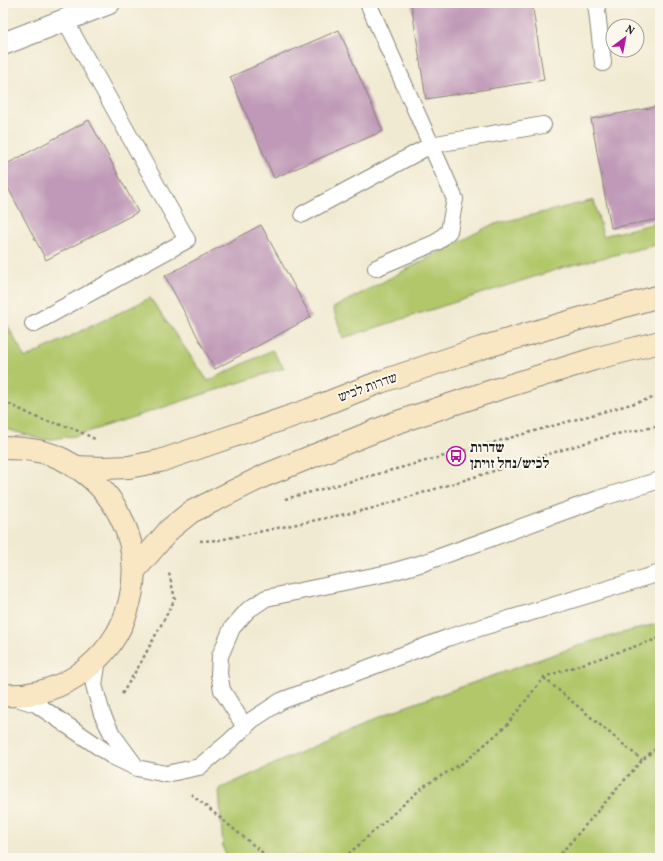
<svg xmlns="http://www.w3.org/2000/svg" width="663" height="861" font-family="Vollkorn,'Frank Ruhl Libre',serif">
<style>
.green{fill:#b1c76b;stroke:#667244}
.building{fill:#bf99b7}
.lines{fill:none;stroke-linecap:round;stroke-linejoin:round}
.lane-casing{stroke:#868377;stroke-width:18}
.street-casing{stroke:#868377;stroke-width:24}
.secondary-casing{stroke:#868377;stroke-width:24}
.path{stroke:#868377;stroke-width:2.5;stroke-dasharray:3 3;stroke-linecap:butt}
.lane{stroke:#fff;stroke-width:16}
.street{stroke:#fff;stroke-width:22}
.secondary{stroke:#f9e7c3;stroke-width:22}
.labels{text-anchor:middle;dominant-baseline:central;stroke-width:4;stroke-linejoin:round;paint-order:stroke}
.street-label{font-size:14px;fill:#1c1c1c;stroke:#fbf7ec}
.poi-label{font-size:14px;font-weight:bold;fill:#1c1c1c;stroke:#fbf7ec;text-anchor:start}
</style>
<rect width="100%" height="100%" fill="#fbf7ec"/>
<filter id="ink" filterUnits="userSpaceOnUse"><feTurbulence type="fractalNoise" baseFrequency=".025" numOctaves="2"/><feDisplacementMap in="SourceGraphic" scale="8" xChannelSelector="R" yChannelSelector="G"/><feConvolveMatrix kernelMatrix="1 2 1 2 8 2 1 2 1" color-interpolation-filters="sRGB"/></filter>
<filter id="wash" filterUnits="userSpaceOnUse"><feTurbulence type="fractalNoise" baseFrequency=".012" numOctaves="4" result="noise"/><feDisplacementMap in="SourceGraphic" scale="16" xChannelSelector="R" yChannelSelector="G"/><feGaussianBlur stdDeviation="0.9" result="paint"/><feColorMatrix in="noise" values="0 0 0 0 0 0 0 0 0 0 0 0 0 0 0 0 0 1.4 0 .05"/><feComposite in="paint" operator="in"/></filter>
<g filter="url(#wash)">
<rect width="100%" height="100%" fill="#f1ead2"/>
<g class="green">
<path d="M 594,200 L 603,236 L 660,222 L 660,244 L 565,267 L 343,338 L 333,308 L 491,225 Z"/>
<path d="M 150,298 L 208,381 L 272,350 L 284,368 L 75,436 L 43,440 L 3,428 L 3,317 L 25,358 Z"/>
<path d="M 660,623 L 660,858 L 227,858 L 223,848 L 219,789 L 390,712 L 592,641 Z"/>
</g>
<g id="blocks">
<g class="building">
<path d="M 411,3 L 532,3 L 544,80 L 426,99 Z"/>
<path d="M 339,30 L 383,131 L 274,178 L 230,77 Z"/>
<path d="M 660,106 L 660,219 L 611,228 L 591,119 Z"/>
<path d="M 89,120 L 138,212 L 46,260 L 3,178 L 3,166 Z"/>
<path d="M 261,225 L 311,317 L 215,369 L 165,276 Z"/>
</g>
</g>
</g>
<g filter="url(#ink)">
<use href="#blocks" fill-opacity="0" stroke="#868377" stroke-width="1"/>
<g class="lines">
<defs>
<g id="lane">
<path d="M 368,3 L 455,199 L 449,231 L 437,242 L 376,268"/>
<path d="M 596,3 L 603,63"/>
<path d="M 303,214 L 431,145 L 543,125"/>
<path d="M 33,324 L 187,240 L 65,20"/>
<path d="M 98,659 L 94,685 L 102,714 L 112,734 L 134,764"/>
<path d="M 16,698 L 36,704 L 112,756 L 137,768 L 166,774 L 199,767 L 228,743 L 252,720 L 281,701 L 450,637 L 660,573"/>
<path d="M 245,727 L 222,690 L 219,674 L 220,656 L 232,628 L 248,610 L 266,598 L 388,573 L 423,563 L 601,498 L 660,480"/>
</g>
<path id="street" d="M 3,44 L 109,3"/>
<g id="secondary">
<path d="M 3,448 C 23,448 44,450 62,459 C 115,485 144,543 130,600 C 123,632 103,659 75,677 C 54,690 28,697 3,695"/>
<path d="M 75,467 L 103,468 L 129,467 L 160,461 L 309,410 L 380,382 L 481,348 L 582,318 L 660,296"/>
<path d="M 134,571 L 170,529 L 191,512 L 266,475 L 395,423 L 495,390 L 594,359 L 660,342"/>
</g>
</defs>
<use href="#lane" class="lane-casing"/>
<use href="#street" class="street-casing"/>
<use href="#secondary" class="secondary-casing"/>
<g class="path">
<path d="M 3,396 L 7,403"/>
<path d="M 3,403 L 7,403 L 40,419 L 72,428 L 95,439"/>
<path d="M 285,499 L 470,449 L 660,396"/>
<path d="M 200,541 L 219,540 L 370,509 L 611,435 L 660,426"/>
<path d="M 544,678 L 642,760"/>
<path d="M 122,694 L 140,664 L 175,599 L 169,573"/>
<path d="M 191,794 L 269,858"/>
<path d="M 344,858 L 424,786 L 466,761 L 507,725 L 544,677 L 660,638"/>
<path d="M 557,858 L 642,760 L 660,745"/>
</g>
<use href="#lane" class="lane"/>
<use href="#street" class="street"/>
<use href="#secondary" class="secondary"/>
</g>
</g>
<defs>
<symbol id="bus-ring" viewBox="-11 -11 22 22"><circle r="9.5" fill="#fbf7ec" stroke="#b5179e" stroke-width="1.5"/><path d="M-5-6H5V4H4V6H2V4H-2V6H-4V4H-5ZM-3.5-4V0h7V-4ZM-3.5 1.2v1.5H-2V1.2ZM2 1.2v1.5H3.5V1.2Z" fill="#b5179e"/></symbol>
</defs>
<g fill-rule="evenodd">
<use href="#bus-ring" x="445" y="445" width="22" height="22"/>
</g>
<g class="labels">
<g class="street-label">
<text transform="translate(368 388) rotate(-20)">שדרות לכיש</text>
</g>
<g class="poi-label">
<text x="470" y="448">שדרות<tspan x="470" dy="16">לכיש/נחל זויתן</tspan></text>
</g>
</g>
<rect width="663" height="861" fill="none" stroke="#fbf7ec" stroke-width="16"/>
<g transform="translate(625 38) rotate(32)"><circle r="19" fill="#fbf7ec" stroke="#a29f99"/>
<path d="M0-3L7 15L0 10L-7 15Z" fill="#b5179e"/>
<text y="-6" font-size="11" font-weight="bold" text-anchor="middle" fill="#1c1c1c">N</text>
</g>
</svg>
